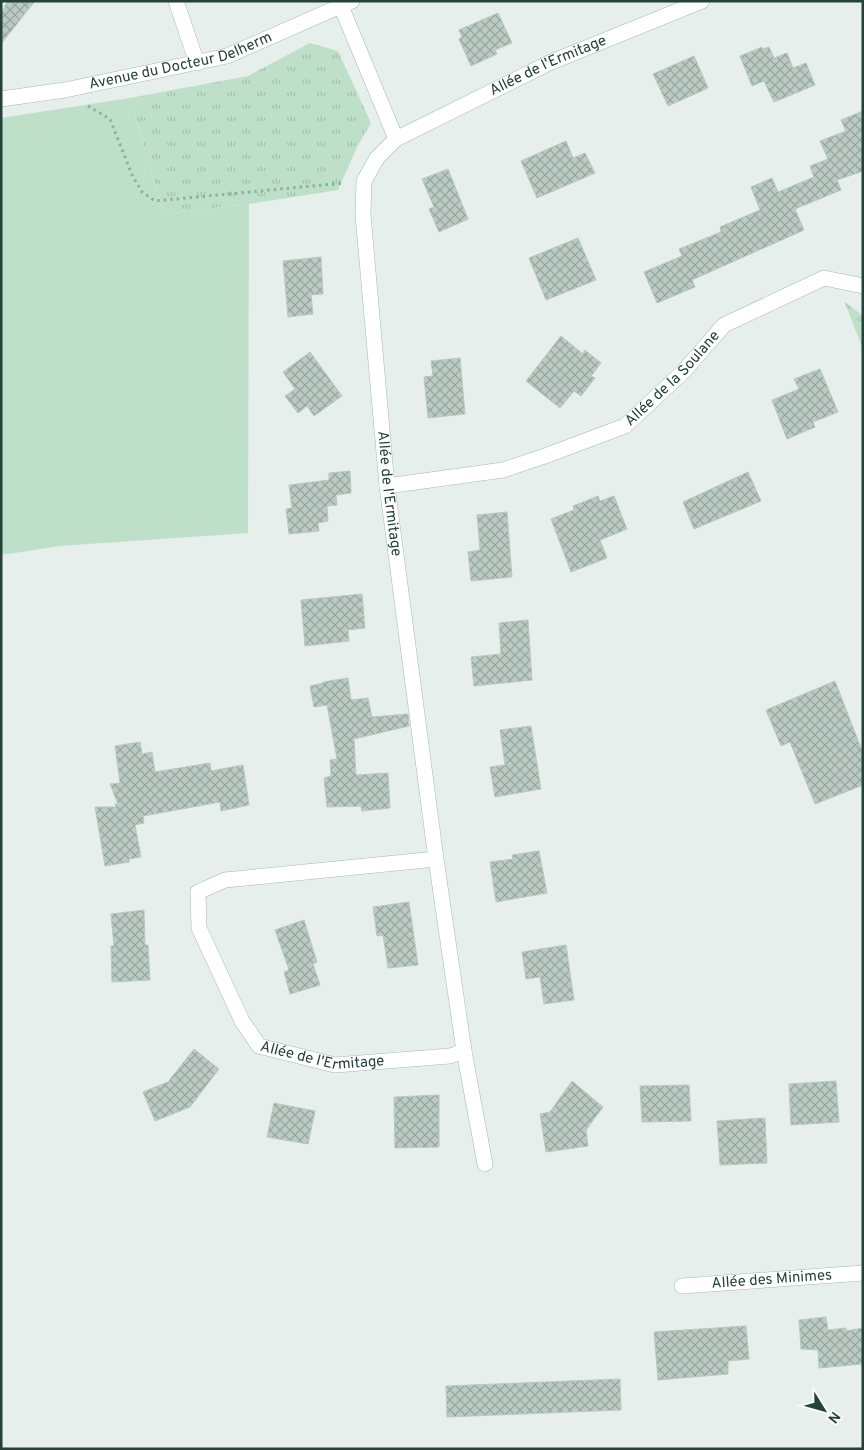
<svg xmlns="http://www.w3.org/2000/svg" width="864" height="1450" font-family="Overpass,sans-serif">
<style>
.grass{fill:url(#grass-tufts)}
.pitch{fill:#bfe0c8}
.building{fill:url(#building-cross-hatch);stroke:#b8c9c2}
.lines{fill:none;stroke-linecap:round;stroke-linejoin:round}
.minor-casing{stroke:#a8b8b2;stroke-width:16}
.path{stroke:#86b3a5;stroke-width:3;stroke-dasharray:2.5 4;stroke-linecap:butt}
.minor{stroke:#fff;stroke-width:15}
.labels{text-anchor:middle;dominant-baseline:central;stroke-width:5;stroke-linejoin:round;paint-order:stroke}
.street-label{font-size:15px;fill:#24423a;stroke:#f7fbf9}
</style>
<defs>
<pattern id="grass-tufts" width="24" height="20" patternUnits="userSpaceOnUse" patternTransform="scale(1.25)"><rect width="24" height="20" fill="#bfe0c8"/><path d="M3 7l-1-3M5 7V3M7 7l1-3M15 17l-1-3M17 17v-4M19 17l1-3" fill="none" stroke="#a4c1ad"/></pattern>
<pattern id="building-cross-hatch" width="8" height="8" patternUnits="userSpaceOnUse" patternTransform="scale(1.25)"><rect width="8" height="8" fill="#bbcac4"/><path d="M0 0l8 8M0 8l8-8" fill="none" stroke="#98a6a0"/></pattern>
</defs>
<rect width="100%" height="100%" fill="#e6efeb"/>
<g class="grass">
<path d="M 310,43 L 338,51 L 371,123 L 357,147 L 338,190 L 249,204 L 163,214 L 130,98 L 248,76 Z"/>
<path d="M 844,301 L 863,316 L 863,349 Z"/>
</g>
<path class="pitch" d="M 130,98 L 163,214 L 249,204 L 248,533 L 60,546 L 1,555 L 1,118 Z"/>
<g class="building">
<path d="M 8,1 L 35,1 L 1,44 L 1,13 Z"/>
<path d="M 498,13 L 512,43 L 495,50 L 497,54 L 471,66 L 459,39 L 462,37 L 459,30 Z"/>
<path d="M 762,47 L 763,49 L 769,47 L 774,58 L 787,53 L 793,68 L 806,63 L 815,85 L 774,102 L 764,81 L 752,86 L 740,56 Z"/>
<path d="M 694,56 L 708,88 L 668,106 L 653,74 Z"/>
<path d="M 863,111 L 863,171 L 837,180 L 841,190 L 795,209 L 804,230 L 692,280 L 695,287 L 657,303 L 644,272 L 682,256 L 679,249 L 721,232 L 720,227 L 760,210 L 751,187 L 772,178 L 778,192 L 814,177 L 810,166 L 828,159 L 820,141 L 846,131 L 841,120 Z"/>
<path d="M 566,141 L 573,158 L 585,153 L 595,173 L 537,198 L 521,161 Z"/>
<path d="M 448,169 L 468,219 L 439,232 L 429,209 L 434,207 L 422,179 Z"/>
<path d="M 578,238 L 596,280 L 546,300 L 529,258 Z"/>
<path d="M 321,257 L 323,294 L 311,295 L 313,314 L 288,317 L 283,261 Z"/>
<path d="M 561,336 L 583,354 L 585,350 L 601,363 L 591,376 L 595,378 L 581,396 L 574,391 L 560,408 L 526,381 Z"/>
<path d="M 310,352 L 342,396 L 314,416 L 307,406 L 298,413 L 285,396 L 295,389 L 283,372 Z"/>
<path d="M 460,358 L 465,414 L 428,418 L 424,377 L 433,376 L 431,361 Z"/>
<path d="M 820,369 L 838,412 L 813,422 L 815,427 L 787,439 L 772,400 L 799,389 L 794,379 Z"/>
<path d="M 350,471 L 351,493 L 336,495 L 337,505 L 327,506 L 328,521 L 318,523 L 319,531 L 289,534 L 286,509 L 292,508 L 289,485 L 329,480 L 329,473 Z"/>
<path d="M 748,472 L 761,501 L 694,529 L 683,502 Z"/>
<path d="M 598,496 L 600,501 L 614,496 L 627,529 L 600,540 L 607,558 L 571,572 L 551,519 L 574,510 L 573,506 Z"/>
<path d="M 507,512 L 512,577 L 471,581 L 468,552 L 480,550 L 477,515 Z"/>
<path d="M 362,594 L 365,628 L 348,630 L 349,641 L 305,646 L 301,600 Z"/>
<path d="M 528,620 L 532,680 L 474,686 L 471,657 L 501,654 L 499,623 Z"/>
<path d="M 348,678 L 351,700 L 368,698 L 372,717 L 408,714 L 409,726 L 354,739 L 356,775 L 388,773 L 390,808 L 362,811 L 361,806 L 327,807 L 324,778 L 331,776 L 330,760 L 337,759 L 327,705 L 314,707 L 310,686 L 323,683 L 323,682 Z"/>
<path d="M 835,681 L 863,753 L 863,785 L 815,804 L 790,742 L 781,746 L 766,710 Z"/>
<path d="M 531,726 L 541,789 L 495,797 L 490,767 L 505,765 L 500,730 Z"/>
<path d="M 140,742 L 142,754 L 152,752 L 155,772 L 210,763 L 211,771 L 243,765 L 249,805 L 221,811 L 220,802 L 143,816 L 144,823 L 135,825 L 141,857 L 129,859 L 129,862 L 105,866 L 95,807 L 116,807 L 115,804 L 118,804 L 110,784 L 120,783 L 115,746 Z"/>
<path d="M 539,851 L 547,893 L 496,902 L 490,862 L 513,859 L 512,855 Z"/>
<path d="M 409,902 L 418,965 L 388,968 L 383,935 L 377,936 L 373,907 Z"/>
<path d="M 144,910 L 145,945 L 148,945 L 150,980 L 112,982 L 111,946 L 114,946 L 111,914 Z"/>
<path d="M 304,920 L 317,962 L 313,964 L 320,985 L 290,994 L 284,972 L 289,970 L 275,930 Z"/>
<path d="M 566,945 L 574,1000 L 544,1004 L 540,977 L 526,979 L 522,952 Z"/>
<path d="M 194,1049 L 219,1069 L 190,1107 L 155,1121 L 143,1092 L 168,1082 Z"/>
<path d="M 572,1081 L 603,1107 L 586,1130 L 588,1146 L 546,1152 L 540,1114 L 550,1112 Z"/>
<path d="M 836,1081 L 839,1122 L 791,1125 L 789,1084 Z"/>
<path d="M 689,1085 L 691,1121 L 642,1122 L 640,1086 Z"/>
<path d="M 439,1095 L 439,1147 L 395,1148 L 394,1097 Z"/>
<path d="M 274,1103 L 315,1111 L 308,1144 L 267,1137 Z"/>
<path d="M 765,1118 L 767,1163 L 720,1165 L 717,1121 Z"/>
<path d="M 826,1317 L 828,1330 L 846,1328 L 846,1331 L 863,1328 L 863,1364 L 819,1368 L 818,1350 L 801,1349 L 799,1320 Z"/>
<path d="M 746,1326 L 749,1359 L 728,1361 L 728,1374 L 658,1380 L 654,1332 Z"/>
<path d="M 620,1379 L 621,1410 L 447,1417 L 446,1386 Z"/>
</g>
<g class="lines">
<defs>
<g id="minor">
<path d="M 176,1 L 197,63"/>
<path id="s1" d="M 341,6 L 396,139 L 377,158 L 364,181 L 363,215 L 387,486 L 436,859 L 464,1051 L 485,1164"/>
<path id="s2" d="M 1,99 L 65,90 L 227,56 L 352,1"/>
<path id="s3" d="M 396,139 L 549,63 L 702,1"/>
<path id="s4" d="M 387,486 L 503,470 L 545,456 L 625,426 L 684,371 L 724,325 L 824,278 L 863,286"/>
<path id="s5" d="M 436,859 L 225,880 L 198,892 L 199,928 L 242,1021 L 259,1046 L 335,1065 L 450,1056 L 464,1051"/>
<path id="s6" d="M 682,1286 L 863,1273"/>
</g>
</defs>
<use href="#minor" class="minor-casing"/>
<path class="path" d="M 88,106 L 110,119 L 132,175 L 142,192 L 155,201 L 344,183"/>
<use href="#minor" class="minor"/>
</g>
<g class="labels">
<g class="street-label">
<text stroke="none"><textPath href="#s2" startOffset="184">Avenue du Docteur Delherm</textPath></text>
<text stroke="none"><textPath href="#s3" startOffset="169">Allée de l'Ermitage</textPath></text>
<text stroke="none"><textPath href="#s4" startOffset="314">Allée de la Soulane</textPath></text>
<text stroke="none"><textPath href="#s1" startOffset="511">Allée de l'Ermitage</textPath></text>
<text stroke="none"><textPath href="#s5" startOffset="475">Allée de l'Ermitage</textPath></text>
<text stroke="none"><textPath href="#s6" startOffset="90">Allée des Minimes</textPath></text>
</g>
</g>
<rect width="864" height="1450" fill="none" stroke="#24423a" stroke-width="5"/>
<g transform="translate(824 1410) rotate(127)" stroke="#f7fbf9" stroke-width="4" paint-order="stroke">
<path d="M0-4L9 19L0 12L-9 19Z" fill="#24423a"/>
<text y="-8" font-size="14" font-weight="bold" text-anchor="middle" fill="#24423a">N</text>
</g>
</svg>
